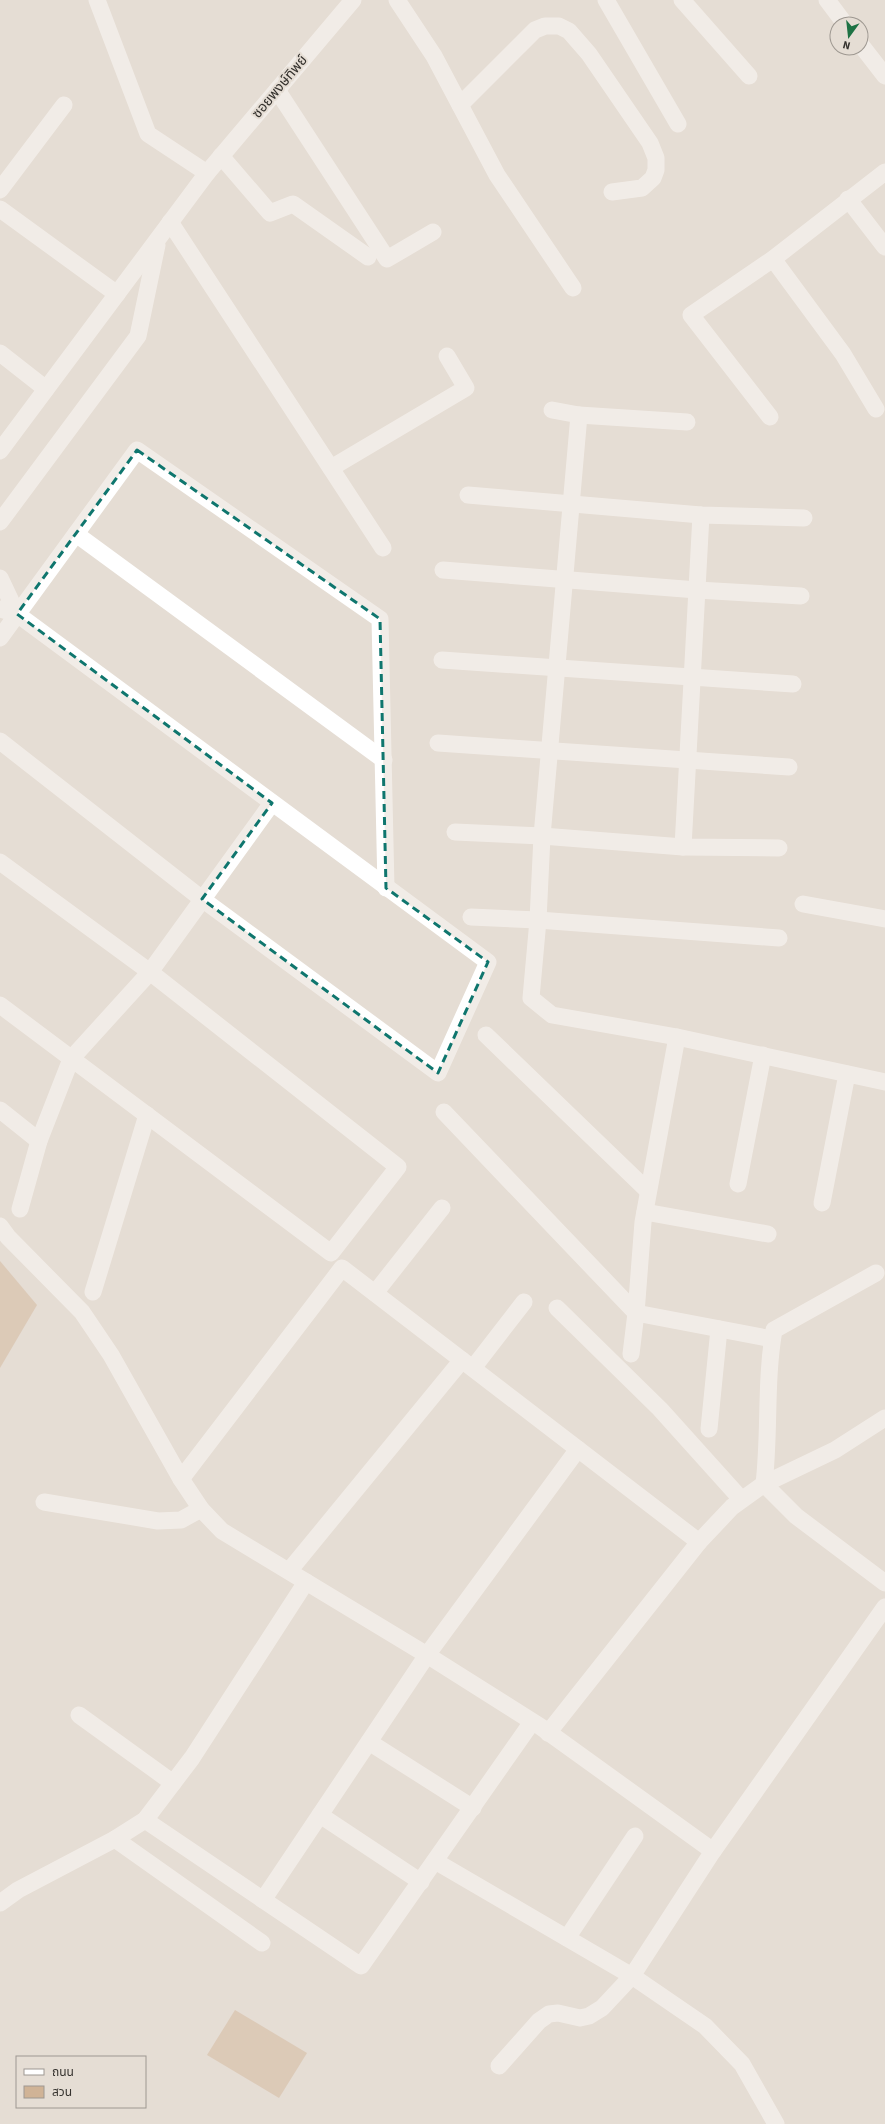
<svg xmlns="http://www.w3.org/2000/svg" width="885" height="2124" font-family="'Source Sans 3','Noto Sans Thai',sans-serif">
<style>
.green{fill:#d0b396}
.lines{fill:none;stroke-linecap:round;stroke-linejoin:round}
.minor{stroke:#fff;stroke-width:17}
.marked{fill:none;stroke:#0f766e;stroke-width:3;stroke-dasharray:8 5;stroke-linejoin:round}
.labels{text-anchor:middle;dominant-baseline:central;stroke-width:4;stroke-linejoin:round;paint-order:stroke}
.street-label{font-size:14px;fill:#34312d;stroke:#e5ddd4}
</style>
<rect width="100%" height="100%" fill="#e5ddd4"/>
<g class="green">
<path d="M 0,1261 L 37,1305 L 0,1368 Z"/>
<path d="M 235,2010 L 307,2053 L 279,2098 L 207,2055 Z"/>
</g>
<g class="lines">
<g class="minor">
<path d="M 97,0 L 148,134 L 207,173"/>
<path d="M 397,0 L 434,56 L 497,175 L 573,288"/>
<path d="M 606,0 L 678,124"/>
<path d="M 682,0 L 749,76"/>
<path d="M 827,0 L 845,24"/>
<path d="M 861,45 L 885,76"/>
<path d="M 277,90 L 387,259 L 433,232"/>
<path d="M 460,105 L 535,30 L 545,26 L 559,26 L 569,31 L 589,54 L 650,143 L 656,158 L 656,170 L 653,178 L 642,188 L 612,192"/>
<path d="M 221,156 L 270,213 L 293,204 L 368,257"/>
<path d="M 0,190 L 64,105"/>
<path d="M 848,199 L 885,247"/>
<path d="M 0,209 L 117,294"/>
<path d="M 170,222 L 383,548"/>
<path d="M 773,259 L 843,354 L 876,409"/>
<path d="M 0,353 L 46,389"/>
<path d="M 552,410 L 579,415 L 687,422"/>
<path d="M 579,415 L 542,836 L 538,920 L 531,998 L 552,1015 L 677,1037 L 885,1082"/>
<path d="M 770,417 L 691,315 L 773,259 L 885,172"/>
<path d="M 0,451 L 207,173 L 353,0"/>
<path d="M 331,468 L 466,388 L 447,356"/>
<path d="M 468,495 L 701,515 L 804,518"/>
<path d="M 0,522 L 138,336 L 157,245"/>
<path d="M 76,534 L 384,760"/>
<path d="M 443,570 L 697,590 L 801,596"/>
<path d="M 0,578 L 17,614 L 0,609"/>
<path d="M 0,638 L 137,450 L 380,619 L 386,888"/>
<path d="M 442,660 L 793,684"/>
<path d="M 0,741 L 202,899 L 438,1073 L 488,962 L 17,614"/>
<path d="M 438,743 L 789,767"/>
<path d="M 455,832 L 542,836 L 683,847 L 779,848"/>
<path d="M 683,847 L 701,515"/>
<path d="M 0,862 L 150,972 L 398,1167 L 331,1253 L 0,1005"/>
<path d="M 803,904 L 885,919"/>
<path d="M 471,917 L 538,920 L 779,938"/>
<path d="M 486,1035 L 648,1191"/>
<path d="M 0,1110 L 39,1141"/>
<path d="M 444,1112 L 636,1313 L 772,1339"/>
<path d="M 738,1184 L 763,1055"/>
<path d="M 822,1203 L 847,1074"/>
<path d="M 20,1209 L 39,1141 L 71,1059 L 150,972 L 272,803"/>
<path d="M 645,1212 L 768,1234"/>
<path d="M 0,1226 L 8,1237 L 82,1312 L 111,1355 L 181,1479 L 201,1509 L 222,1531 L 427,1655 L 541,1727 L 713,1851"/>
<path d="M 876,1273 L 774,1330 C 765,1381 770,1433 764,1484 L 796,1516 L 885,1583"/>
<path d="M 93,1292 L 147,1115"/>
<path d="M 375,1293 L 442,1208"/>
<path d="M 557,1308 L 660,1409 L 741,1499"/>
<path d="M 631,1354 L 636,1313 L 643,1222 L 677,1037"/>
<path d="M 473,1368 L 524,1302"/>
<path d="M 709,1429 L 719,1329"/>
<path d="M 181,1479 L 342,1268 L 699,1542"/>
<path d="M 44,1502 L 158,1521 L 181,1520 L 201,1509"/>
<path d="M 289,1571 L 462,1360"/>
<path d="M 79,1715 L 173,1783"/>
<path d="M 548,1733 L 699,1542 L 732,1507 L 764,1484 L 835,1450 L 885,1418"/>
<path d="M 369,1742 L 473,1808"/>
<path d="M 320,1815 L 421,1882"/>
<path d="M 145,1820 L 361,1966 L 532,1722"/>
<path d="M 115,1839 L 262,1943"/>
<path d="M 435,1861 L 632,1976 L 705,2026 L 742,2064 L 776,2124"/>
<path d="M 263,1900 L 427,1655 L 578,1449"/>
<path d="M 0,1903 L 18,1890 L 115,1839 L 145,1820 L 192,1758 L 306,1582"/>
<path d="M 567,1938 L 635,1836"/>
<path d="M 499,2066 L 539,2021 L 549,2014 L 558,2013 L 580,2018 L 589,2016 L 602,2008 L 632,1976 L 713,1851 L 885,1607"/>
</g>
</g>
<path d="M0 0H885V2124H0ZM 137,450 L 380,619 L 386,888 L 488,962 L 438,1073 L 202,899 L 272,803 L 17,614 Z" fill="#e5ddd4" fill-opacity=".55" fill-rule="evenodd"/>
<path class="marked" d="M 137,450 L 380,619 L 386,888 L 488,962 L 438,1073 L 202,899 L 272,803 L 17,614 Z"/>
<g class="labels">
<g class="street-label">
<text transform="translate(280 87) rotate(-50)">ซอยพงษ์ทิพย์</text>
</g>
</g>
<rect x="16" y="2056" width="130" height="52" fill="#e5ddd4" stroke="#9e9891"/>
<rect x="24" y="2069" width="20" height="6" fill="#ffffff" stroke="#9e9891"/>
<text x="52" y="2076" font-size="12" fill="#34312d">ถนน</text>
<rect x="24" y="2086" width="20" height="12" fill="#d0b396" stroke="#9e9891"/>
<text x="52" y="2096" font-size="12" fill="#34312d">สวน</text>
<g transform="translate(849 36) rotate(195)"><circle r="19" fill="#e5ddd4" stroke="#9e9891"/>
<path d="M0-3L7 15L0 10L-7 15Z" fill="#1e7244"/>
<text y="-6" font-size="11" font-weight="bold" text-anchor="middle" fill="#34312d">N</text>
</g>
</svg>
